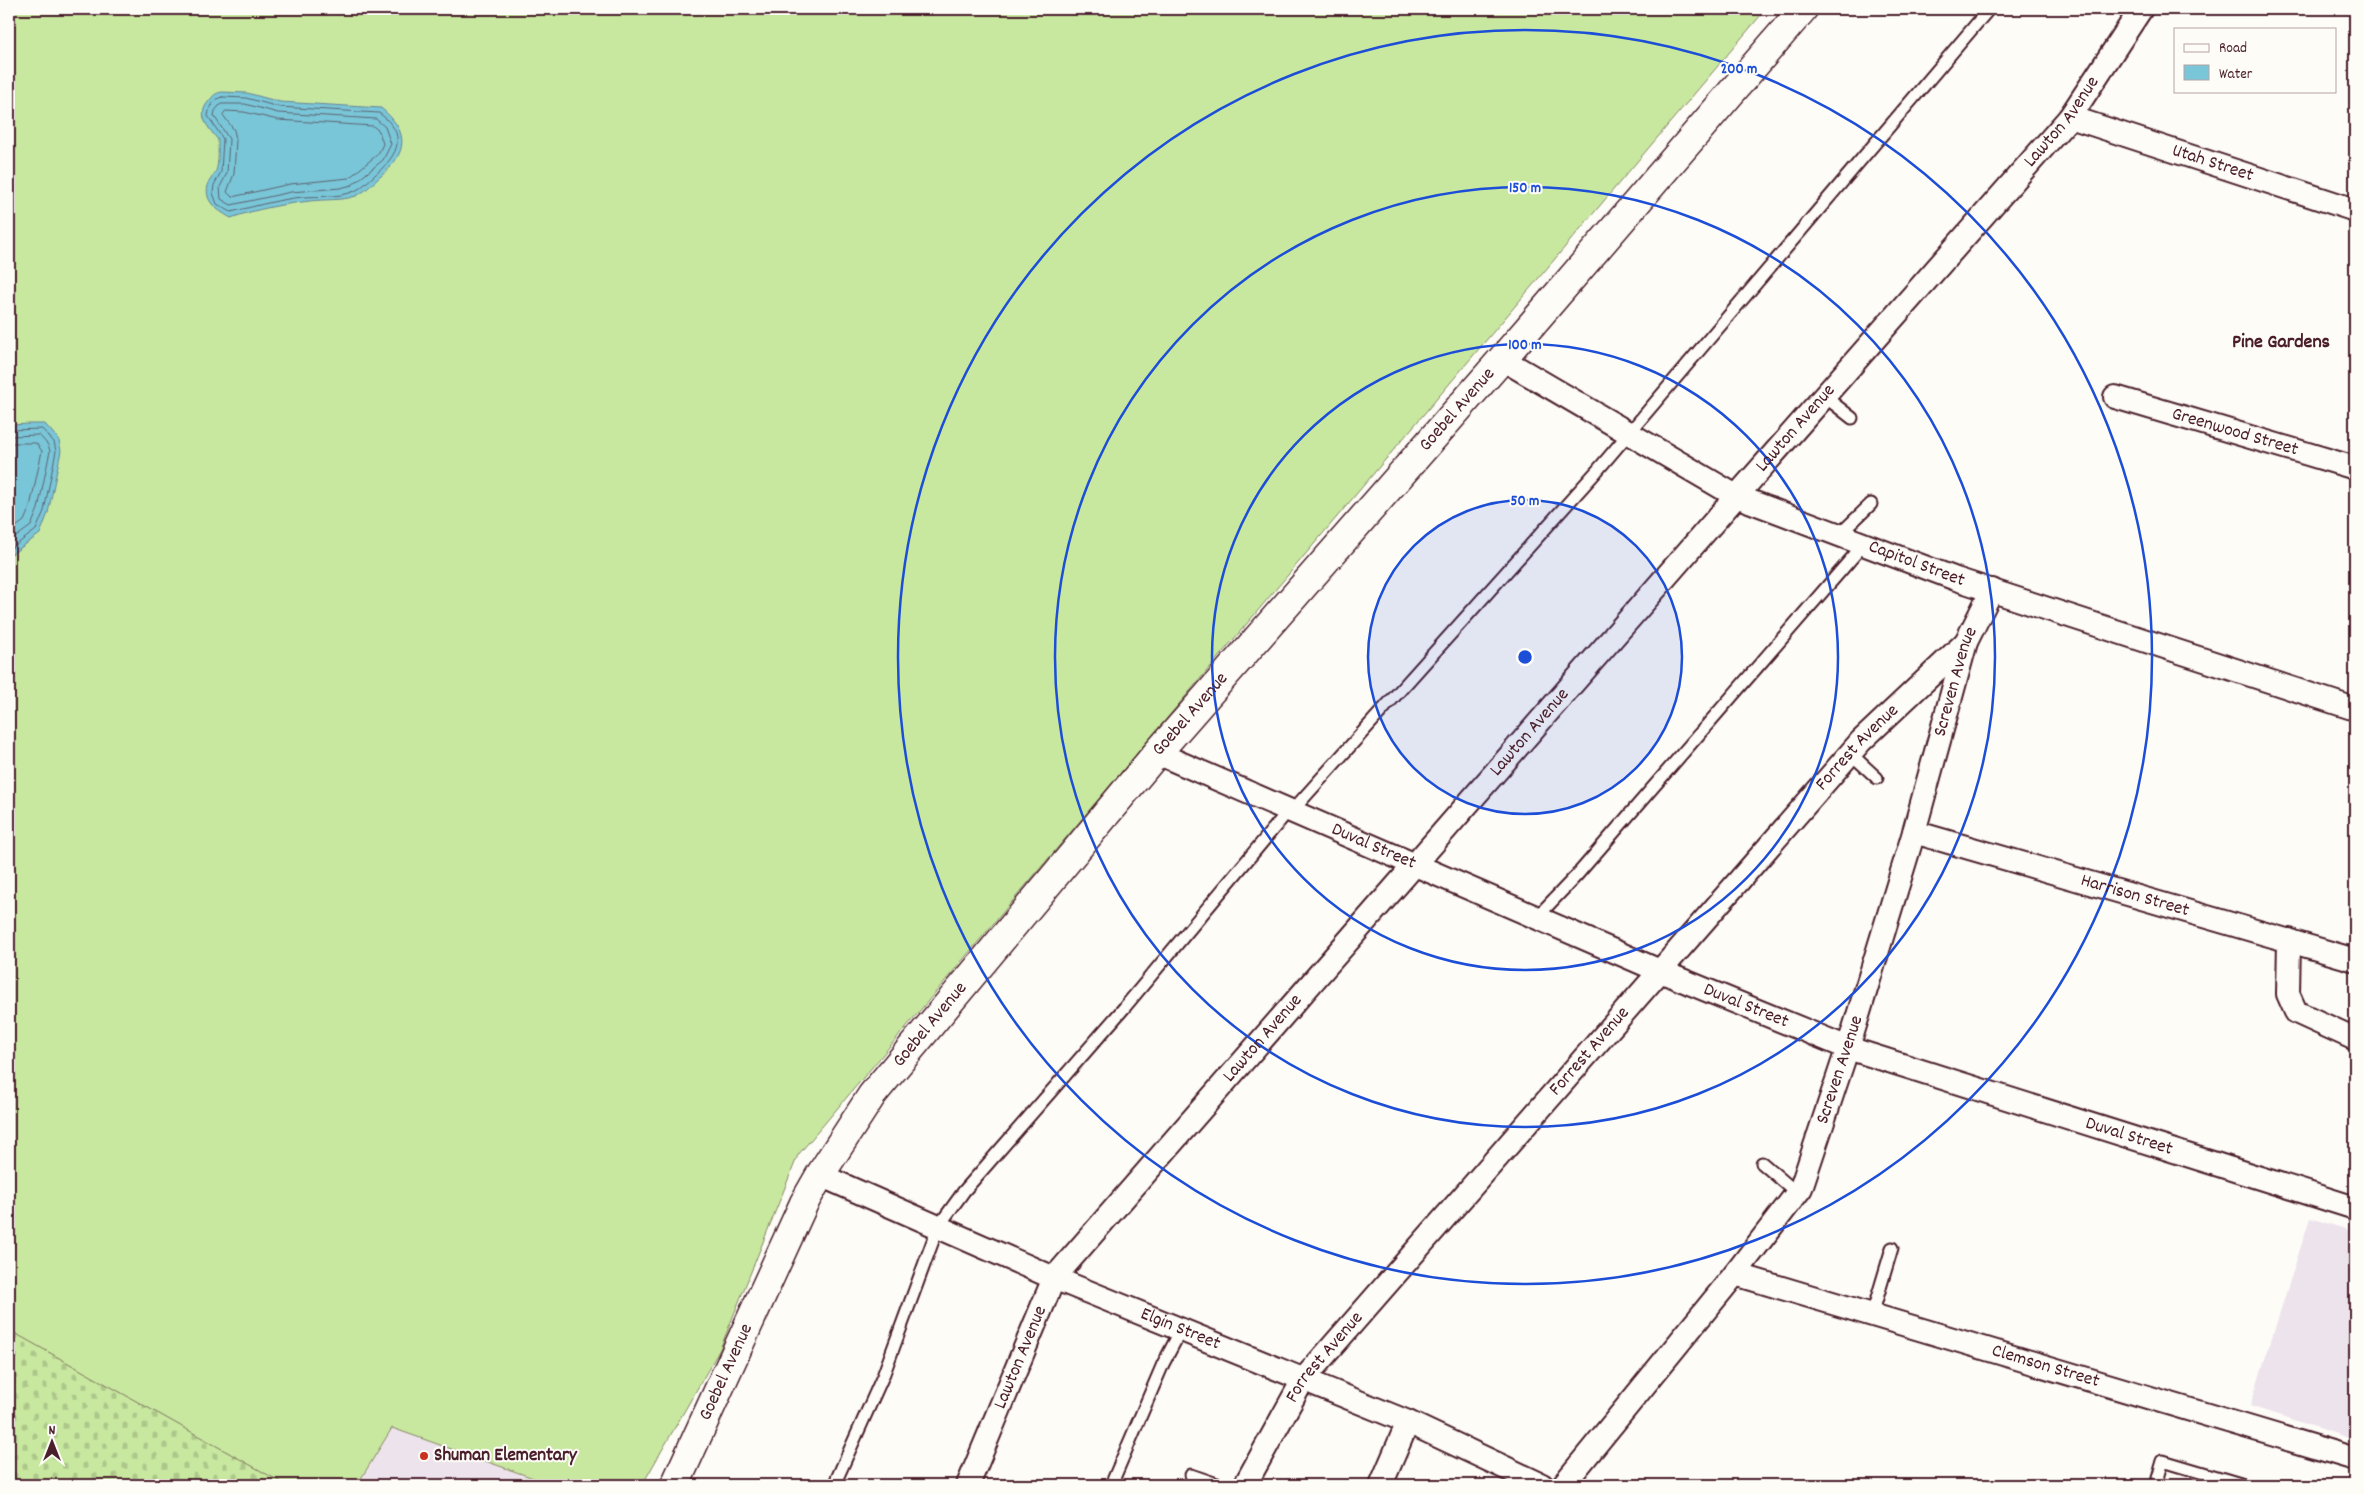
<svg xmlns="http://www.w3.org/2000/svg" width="2364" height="1494" font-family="Dekko,sans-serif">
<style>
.built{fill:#ede3ec}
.grass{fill:#c8e8a0;stroke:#898466}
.cemetery{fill:url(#cemetery-stones);stroke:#898466}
.water{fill:#79c6d8;stroke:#668393}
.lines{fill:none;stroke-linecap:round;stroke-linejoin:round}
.shore{stroke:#5d6270;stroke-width:1}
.service-casing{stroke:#4a1f2b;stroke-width:15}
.minor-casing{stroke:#4a1f2b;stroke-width:26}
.tertiary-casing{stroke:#4a1f2b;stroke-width:31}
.service{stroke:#fdfcf7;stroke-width:11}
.minor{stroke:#fdfcf7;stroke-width:22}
.tertiary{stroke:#fdfcf7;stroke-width:28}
.ring{fill:none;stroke:#1d4ed8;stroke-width:2.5}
.poi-dot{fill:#c8321e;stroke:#fdfcf7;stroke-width:2}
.labels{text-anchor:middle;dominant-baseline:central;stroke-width:4;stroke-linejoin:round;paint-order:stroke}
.street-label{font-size:19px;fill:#4a1f2b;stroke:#fdfcf7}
.poi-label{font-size:19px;font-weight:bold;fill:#4a1f2b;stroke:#fdfcf7;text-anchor:start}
.neighbourhood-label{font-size:20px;font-weight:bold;fill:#4a1f2b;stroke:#fdfcf7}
.centre{fill:#1d4ed8;stroke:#fdfcf7;stroke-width:2.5}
.ring-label{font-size:15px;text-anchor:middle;font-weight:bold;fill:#1d4ed8;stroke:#fdfcf7;stroke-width:4;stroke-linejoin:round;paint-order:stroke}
</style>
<defs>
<pattern id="cemetery-stones" width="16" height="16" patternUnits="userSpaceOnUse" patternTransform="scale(1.25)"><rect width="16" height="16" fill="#c8e8a0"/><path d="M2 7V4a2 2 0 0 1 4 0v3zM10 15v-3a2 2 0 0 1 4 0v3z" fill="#adc78a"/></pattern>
</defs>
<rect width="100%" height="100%" fill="#fdfcf7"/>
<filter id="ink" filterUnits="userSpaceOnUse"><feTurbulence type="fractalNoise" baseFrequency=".02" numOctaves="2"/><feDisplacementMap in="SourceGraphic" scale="10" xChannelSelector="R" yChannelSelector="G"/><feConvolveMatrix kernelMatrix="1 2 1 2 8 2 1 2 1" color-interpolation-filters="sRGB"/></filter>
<g filter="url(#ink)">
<g class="built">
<path d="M 2310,1218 L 2355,1232 L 2355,1440 L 2250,1406 Z"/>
<path d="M 392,1428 L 553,1485 L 357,1485 Z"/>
</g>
<path class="grass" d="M 9,9 L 1766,9 L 798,1155 L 720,1349 L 642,1485 L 553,1485 L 392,1428 L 357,1485 L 286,1485 L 9,1330 Z"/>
<path class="cemetery" d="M 9,1330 L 286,1485 L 9,1485 Z"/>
<g class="water">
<path d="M 222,92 L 247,93 L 280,102 L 381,108 C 410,132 408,153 380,177 C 373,183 365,192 356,196 C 341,201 326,199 310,201 C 284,204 256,209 231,218 C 217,210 202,201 209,182 C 211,178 214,175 216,171 C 219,162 218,150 218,140 C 208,127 196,115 209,101 C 213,96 215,93 222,92 Z"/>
<path d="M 30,424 L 45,424 L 59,440 L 61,451 L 48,513 L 40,534 L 9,556 L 9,425 Z"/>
</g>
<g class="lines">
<g class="shore">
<path d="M 222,97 L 246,98 L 279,107 L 379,113 C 408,134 399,154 376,174 C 369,180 363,187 355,191 C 337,199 313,195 294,198 C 273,201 252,207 231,212 L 217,204 L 213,193 L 214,185 L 221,172 L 223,139 L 208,116 C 209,108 213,99 222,97 Z"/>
<path d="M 221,104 L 245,104 L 278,113 L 376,119 L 385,127 L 391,144 L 383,160 L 352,185 L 340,188 L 291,192 L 231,205 L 221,199 L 220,187 L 227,173 L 229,139 L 214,116 L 215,111 Z"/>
<path d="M 226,111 L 244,112 L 278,120 L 373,126 L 379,131 L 383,144 L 378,154 L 349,178 L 290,184 L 232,197 L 227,192 L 234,174 L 236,139 L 234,130 L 223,115 Z"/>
<path d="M 9,430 L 42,429 L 54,442 L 56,451 L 44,511 L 36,530 L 9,550"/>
<path d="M 9,436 L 39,435 L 48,445 L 50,451 L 38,509 L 31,526 L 9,542"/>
<path d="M 9,443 L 36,443 L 42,451 L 30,507 L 24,521 L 9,532"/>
</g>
<defs>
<g id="service">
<path d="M 1824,396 L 1852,418"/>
<path d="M 1839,535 L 1871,504"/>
<path d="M 1850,753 L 1877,778"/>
<path d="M 1292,811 L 1596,472 L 1989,9"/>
<path d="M 1537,917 L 1577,875 L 1864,544"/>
<path d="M 1762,1163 L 1797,1193"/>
<path d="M 1872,1315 L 1892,1248"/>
<path d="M 1191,1475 L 1220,1485"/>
<path d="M 834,1485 L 883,1376 L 938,1227 L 964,1191 L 1124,1008 L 1289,810"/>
<path d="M 1111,1485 L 1163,1364 L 1181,1330"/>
<path d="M 2156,1485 L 2163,1461 L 2244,1485"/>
</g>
<g id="minor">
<path id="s1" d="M 2070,117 L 2355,210"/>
<path id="s2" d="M 1502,359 L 1736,496 L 1956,579 L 2355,709"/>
<path id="s3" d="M 2115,397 L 2355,468"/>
<path id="s4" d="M 1157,753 L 1660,971 L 1848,1048 L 2355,1208"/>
<path id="s5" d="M 1914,832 L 2355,960"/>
<path d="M 2289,940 L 2288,994 L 2296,1012 L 2355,1039"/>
<path id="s6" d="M 820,1175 L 1054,1278 L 1408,1422 L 1542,1485"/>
<path id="s7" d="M 1735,1274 L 2355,1459"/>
<path id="s8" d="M 968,1485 L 1054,1278 L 1726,508 L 2070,117 L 2141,9"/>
<path id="s9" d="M 1245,1485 L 1303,1380 L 1861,741 L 1966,642"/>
<path d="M 1381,1485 L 1408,1422"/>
<path id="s10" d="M 1563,1485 L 1735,1274 L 1801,1188 L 1853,1032 L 1914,832 L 1966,642 L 1992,590"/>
</g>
<g id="tertiary">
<path id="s11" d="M 675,1485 L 804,1203 L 820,1175 L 872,1095 L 1157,753 L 1502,359 L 1803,9"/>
</g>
</defs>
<use href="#service" class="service-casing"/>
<use href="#minor" class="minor-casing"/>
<use href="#tertiary" class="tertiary-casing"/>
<use href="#service" class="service"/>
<use href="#minor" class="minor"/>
<use href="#tertiary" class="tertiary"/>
</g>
</g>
<circle cx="1525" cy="657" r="157" fill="#1d4ed8" fill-opacity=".12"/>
<g class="ring">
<circle cx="1525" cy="657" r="157"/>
<circle cx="1525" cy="657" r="313"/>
<circle cx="1525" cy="657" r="470"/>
<circle cx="1525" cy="657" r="627"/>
</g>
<circle class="poi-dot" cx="424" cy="1456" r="5"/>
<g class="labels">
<g class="street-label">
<text stroke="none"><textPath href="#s8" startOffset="1758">Lawton Avenue</textPath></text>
<text stroke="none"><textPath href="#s1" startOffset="150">Utah Street</textPath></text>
<text stroke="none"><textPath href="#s11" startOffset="1339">Goebel Avenue</textPath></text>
<text stroke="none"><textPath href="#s8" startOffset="1352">Lawton Avenue</textPath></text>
<text stroke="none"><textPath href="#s3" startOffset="125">Greenwood Street</textPath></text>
<text stroke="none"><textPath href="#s2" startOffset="464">Capitol Street</textPath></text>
<text stroke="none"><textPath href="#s10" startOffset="910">Screven Avenue</textPath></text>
<text stroke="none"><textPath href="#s11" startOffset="934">Goebel Avenue</textPath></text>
<text stroke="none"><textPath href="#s8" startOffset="948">Lawton Avenue</textPath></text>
<text stroke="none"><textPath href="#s9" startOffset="961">Forrest Avenue</textPath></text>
<text stroke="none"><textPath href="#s4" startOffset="236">Duval Street</textPath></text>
<text stroke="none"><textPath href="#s5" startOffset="230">Harrison Street</textPath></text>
<text stroke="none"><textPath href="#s4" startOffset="641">Duval Street</textPath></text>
<text stroke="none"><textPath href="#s11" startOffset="529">Goebel Avenue</textPath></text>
<text stroke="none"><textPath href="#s8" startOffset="542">Lawton Avenue</textPath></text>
<text stroke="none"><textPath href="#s9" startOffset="556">Forrest Avenue</textPath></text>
<text stroke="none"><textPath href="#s10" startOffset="505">Screven Avenue</textPath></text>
<text stroke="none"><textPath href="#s4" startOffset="1046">Duval Street</textPath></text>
<text stroke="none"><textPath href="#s6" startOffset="392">Elgin Street</textPath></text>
<text stroke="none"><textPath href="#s8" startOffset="138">Lawton Avenue</textPath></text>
<text stroke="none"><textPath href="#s9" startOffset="151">Forrest Avenue</textPath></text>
<text stroke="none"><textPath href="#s7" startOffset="324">Clemson Street</textPath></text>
<text stroke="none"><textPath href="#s11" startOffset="124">Goebel Avenue</textPath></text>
</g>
<g class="poi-label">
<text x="434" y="1456">Shuman Elementary</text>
</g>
<g class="neighbourhood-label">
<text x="2281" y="343">Pine Gardens</text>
</g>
</g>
<circle cx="1525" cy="657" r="8" class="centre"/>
<g class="ring-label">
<text x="1739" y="73">200 m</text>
<text x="1525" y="192">150 m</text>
<text x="1525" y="349">100 m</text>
<text x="1525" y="505">50 m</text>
</g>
<rect width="2364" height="1494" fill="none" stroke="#fdfcf7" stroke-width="30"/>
<rect x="15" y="15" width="2334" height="1464" fill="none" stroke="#4a1f2b" stroke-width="2" filter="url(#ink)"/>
<rect x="2174" y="28" width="162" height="65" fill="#fdfcf7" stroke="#b5a4a5"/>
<rect x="2184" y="44" width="25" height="8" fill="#fdfcf7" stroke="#b5a4a5"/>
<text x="2219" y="52" font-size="15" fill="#4a1f2b">Road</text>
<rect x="2184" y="65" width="25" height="15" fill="#79c6d8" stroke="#b5a4a5"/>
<text x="2219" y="78" font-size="15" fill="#4a1f2b">Water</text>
<g transform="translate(52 1442)" stroke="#fdfcf7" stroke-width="4" paint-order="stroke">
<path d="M0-4L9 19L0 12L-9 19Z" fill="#4a1f2b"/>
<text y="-8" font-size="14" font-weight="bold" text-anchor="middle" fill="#4a1f2b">N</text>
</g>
</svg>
